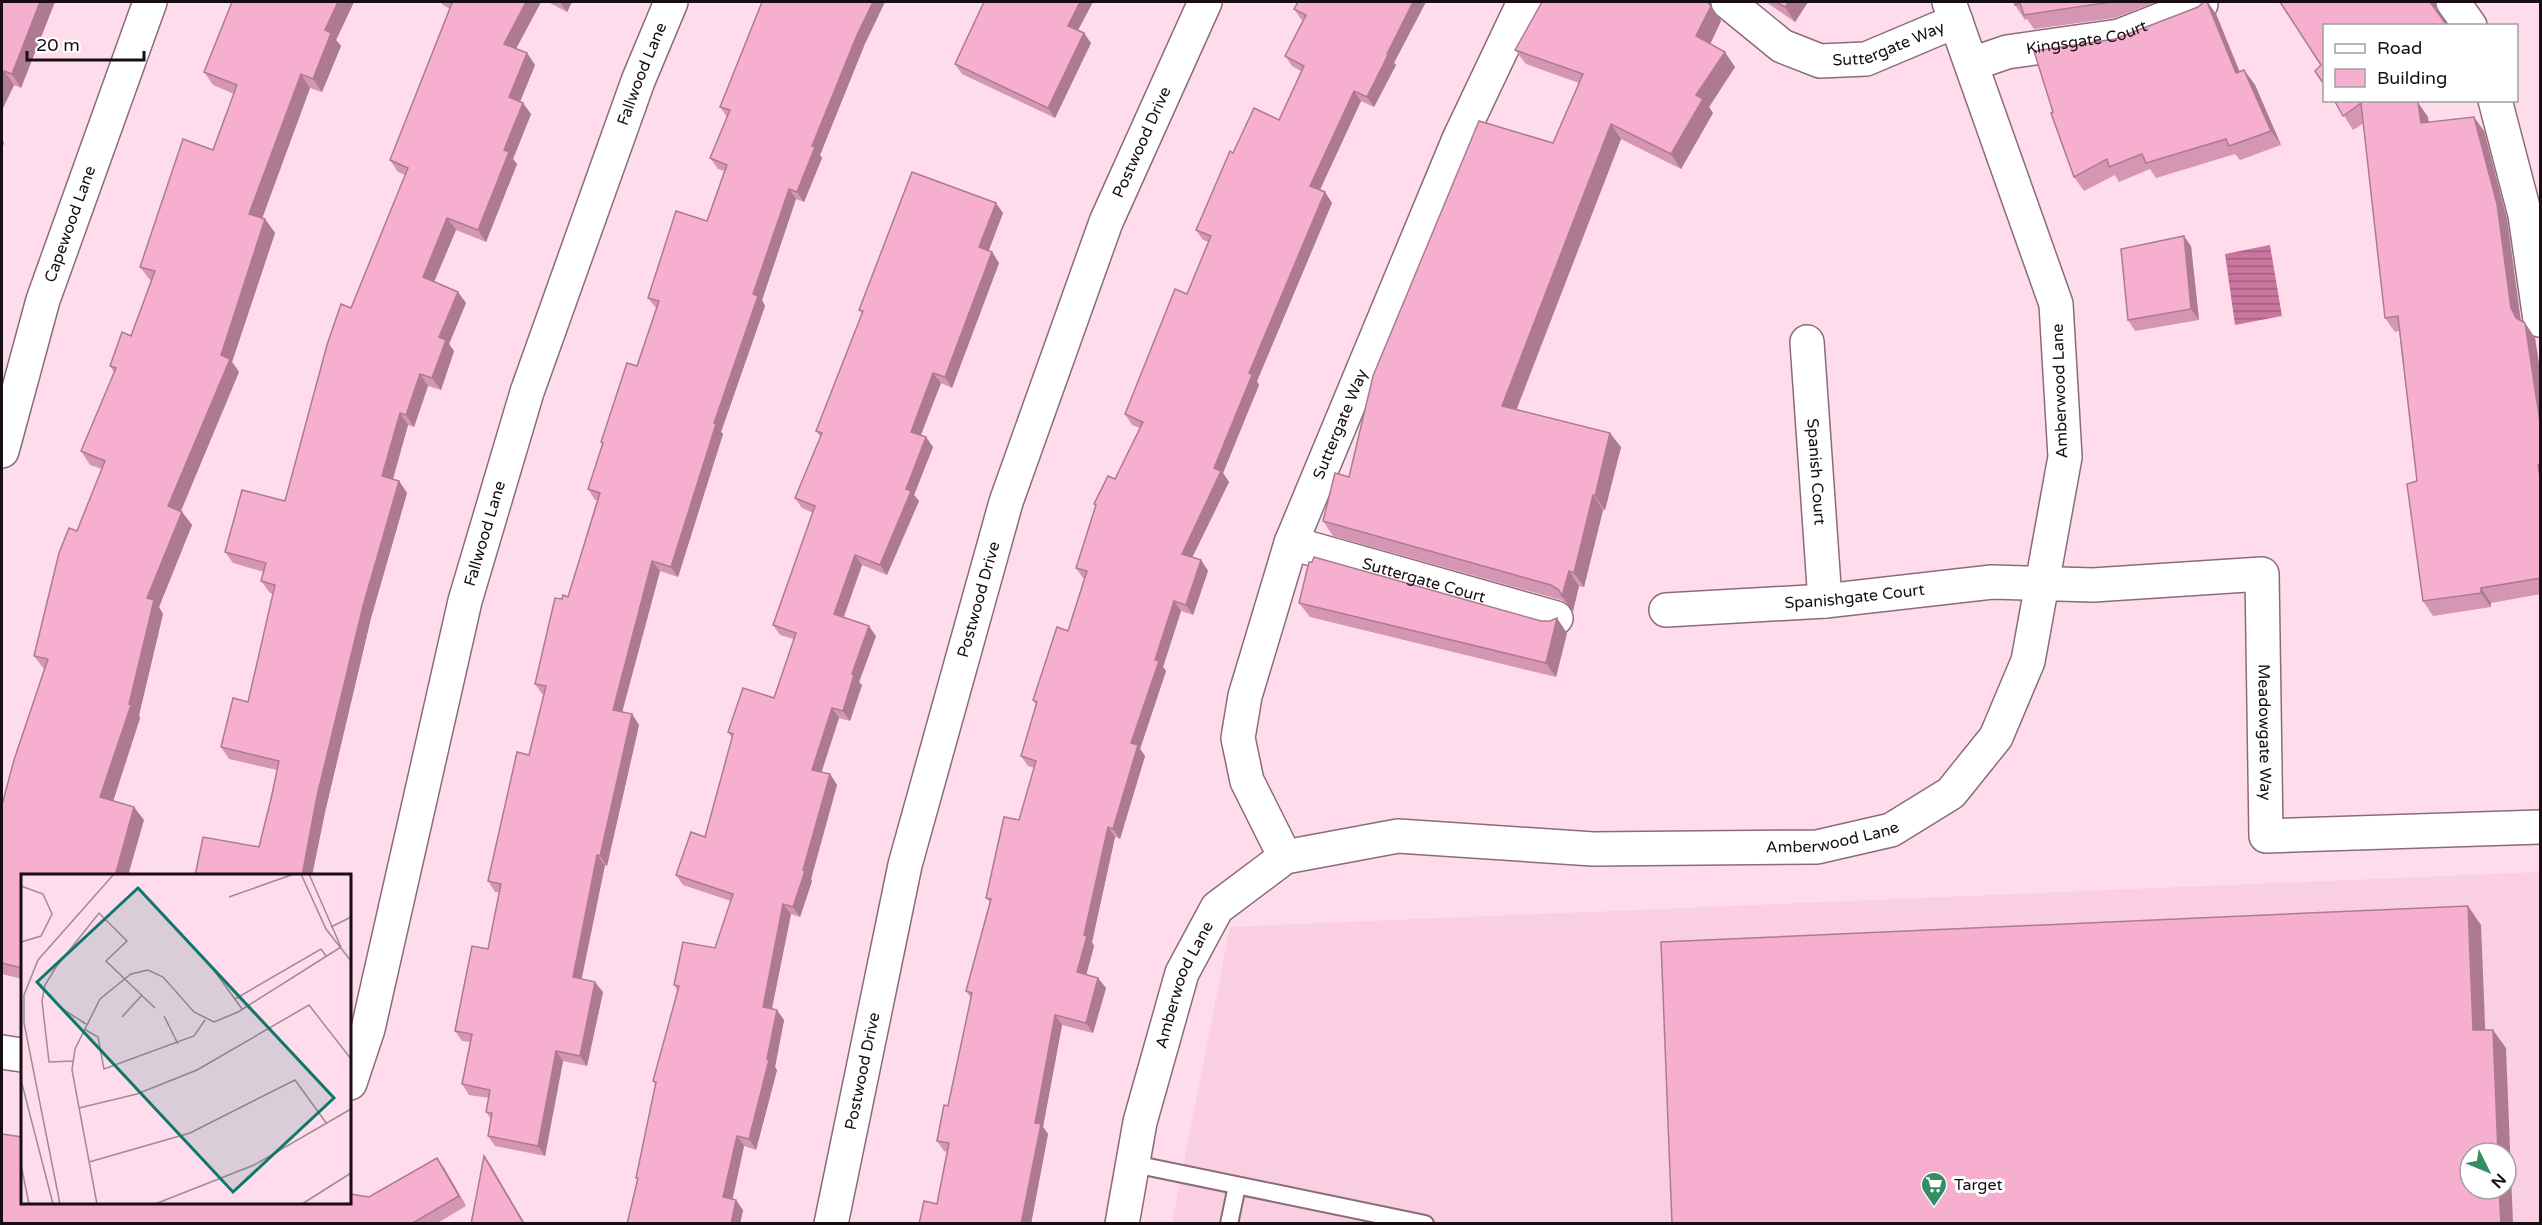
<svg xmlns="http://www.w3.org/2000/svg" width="2542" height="1225" font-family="'Varela Round',sans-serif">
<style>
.built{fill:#f9cfe1;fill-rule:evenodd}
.water{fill:url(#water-rules)}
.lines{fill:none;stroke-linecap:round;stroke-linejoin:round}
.lane-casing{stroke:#8a6c79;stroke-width:20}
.street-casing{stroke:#8a6c79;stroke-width:36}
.lane{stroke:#fff;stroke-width:16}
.street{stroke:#fff;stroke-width:33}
.wall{fill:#d496b3}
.shaded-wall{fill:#ad7a92}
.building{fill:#f7afd0;stroke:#ad7a92;stroke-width:1.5}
.labels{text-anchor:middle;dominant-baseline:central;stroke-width:6;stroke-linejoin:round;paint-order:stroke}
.street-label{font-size:16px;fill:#180d12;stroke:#fff}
.poi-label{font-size:16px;fill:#180d12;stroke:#fff;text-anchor:start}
.inset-road{fill:none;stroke:#a28994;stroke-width:1.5}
.view{fill:#0f766e;fill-opacity:0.15;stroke:#0f766e;stroke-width:3}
.inset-edge{fill:none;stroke:#180d12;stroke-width:3}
</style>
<defs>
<pattern id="water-rules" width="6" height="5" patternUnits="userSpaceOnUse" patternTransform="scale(1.5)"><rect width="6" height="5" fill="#c9759d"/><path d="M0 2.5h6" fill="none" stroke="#a25e7f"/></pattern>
</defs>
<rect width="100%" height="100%" fill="#fedceb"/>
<path class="built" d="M 2540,872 L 2540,1223 L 1172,1224 L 1230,927 ZM 2470,1153 L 2506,1153 L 2506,1189 L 2470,1189 Z"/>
<path class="water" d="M 2270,245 L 2282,316 L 2235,325 L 2225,254 Z"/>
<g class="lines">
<defs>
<g id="lane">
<path d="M 1134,1164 L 1425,1224"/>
<path d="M 1229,1224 L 1237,1186"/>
</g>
<g id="street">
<path id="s1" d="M 1728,2 L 1782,46 L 1820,61 L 1866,59 L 1956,21"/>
<path d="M 2453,2 L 2470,26"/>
<path id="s2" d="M 1972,64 L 2007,52 L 2119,36 L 2201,4"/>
<path d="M 2495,100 L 2525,215 L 2540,320"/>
<path id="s3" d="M 1807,342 L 1825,601"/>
<path id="s4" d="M 2,451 L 43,300 L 150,2"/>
<path id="s5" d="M 1291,543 L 1556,618"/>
<path id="s6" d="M 1666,610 L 1825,601 L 1992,582 L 2093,585 L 2262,574 L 2266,836 L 2540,827"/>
<path id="s7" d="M 1285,857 L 1247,781 L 1238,738 L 1245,696 L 1291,543 L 1459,139 L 1524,2"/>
<path d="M 2,1052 L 22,1055"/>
<path id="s8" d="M 350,1083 L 368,1029 L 465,601 L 527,392 L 638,81 L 671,2"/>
<path id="s9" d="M 831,1224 L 905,865 L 1006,502 L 1106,222 L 1205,2"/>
<path id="s10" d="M 1122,1224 L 1140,1122 L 1182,973 L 1217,908 L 1285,857 L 1398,836 L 1593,849 L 1817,847 L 1891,830 L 1951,793 L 1996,737 L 2028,661 L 2065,457 L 2056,304 L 1949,2"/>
</g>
</defs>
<use href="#lane" class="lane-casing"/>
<use href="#street" class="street-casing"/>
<use href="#lane" class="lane"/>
<use href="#street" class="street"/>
</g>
<g class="wall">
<path d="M 2,2 L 21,88 L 14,85 L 2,110 Z"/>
<path d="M 232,2 L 354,2 L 336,40 L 341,46 L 322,92 L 310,88 L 262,218 L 265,219 L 275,233 L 232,362 L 239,372 L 181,511 L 182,512 L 192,525 L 159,607 L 163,614 L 139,715 L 140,718 L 113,801 L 144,820 L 22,876 L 22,979 L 2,974 L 2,805 L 44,669 L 34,656 L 77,531 L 102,469 L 90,465 L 81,451 L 114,372 L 110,366 L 131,336 L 151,281 L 150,280 L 140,267 L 213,150 L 234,94 L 213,85 L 204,72 Z"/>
<path d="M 440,2 L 541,2 L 516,49 L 527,53 L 535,65 L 520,102 L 531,114 L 513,159 L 517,164 L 486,242 L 456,230 L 434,282 L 466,303 L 449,344 L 454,351 L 441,390 L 428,386 L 414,427 L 408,425 L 393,480 L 399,481 L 407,493 L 371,618 L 326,808 L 259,847 L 271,799 L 277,770 L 229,759 L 221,747 L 248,702 L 273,594 L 270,593 L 261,581 L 264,572 L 233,563 L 225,552 L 285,501 L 351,308 L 405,175 L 398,172 L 390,160 L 450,9 L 443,5 Z"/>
<path d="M 548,2 L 572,2 L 567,12 Z"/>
<path d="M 1766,2 L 1808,2 L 1795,22 Z"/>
<path d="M 2014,2 L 2156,2 L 2114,18 L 2034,29 L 2027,19 L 2025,20 L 2015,5 Z"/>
<path d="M 2204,2 L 2208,2 L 2216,14 L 2240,72 L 2244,70 L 2255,85 L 2281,145 L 2240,160 L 2235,154 L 2156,178 L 2150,169 L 2119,182 L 2115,175 L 2084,191 L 2074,177 L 2053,112 L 2115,39 L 2198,7 Z"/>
<path d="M 1710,5 L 1721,21 L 1710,44 L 1735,67 L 1709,107 L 1713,113 L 1681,169 L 1621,139 L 1517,409 L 1621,447 L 1605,510 L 1603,510 L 1584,587 L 1579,586 L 1573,611 L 1568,604 L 1561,600 L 1333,536 L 1323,521 L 1349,477 L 1553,143 L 1579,83 L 1526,64 L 1515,50 Z"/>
<path d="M 1294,9 L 1394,63 L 1396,65 L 1374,107 L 1361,101 L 1320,190 L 1325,192 L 1332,203 L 1257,381 L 1259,385 L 1223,473 L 1229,482 L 1192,558 L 1201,560 L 1208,571 L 1193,615 L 1181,611 L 1163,667 L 1166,671 L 1140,749 L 1145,756 L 1120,839 L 1115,837 L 1092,942 L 1094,946 L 1086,975 L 1106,988 L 1093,1033 L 1062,1025 L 1043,1127 L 1048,1134 L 1031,1224 L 919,1224 L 937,1204 L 947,1152 L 944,1151 L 937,1141 L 948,1106 L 971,998 L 966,991 L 990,902 L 986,898 L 1019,820 L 1034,768 L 1028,766 L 1021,756 L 1036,705 L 1033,700 L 1068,631 L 1085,579 L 1083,578 L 1076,568 L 1096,506 L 1094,504 L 1115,479 L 1140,428 L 1132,425 L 1125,414 L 1187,294 L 1209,242 L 1203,240 L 1196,230 L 1233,153 L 1279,120 L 1301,71 L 1292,66 L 1285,56 L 1303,20 L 1301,19 Z"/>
<path d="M 1078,30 L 1091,43 L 1055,118 L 962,74 L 955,64 Z"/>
<path d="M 864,46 L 820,155 L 822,158 L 804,202 L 796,199 L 762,300 L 765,306 L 721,432 L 723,434 L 678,577 L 660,571 L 622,712 L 632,714 L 639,725 L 607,866 L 605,865 L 581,979 L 603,992 L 587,1066 L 563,1061 L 545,1156 L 495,1146 L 488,1136 L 491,1119 L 486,1112 L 489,1098 L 469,1095 L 462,1084 L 470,1042 L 462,1041 L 455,1031 L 488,949 L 500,892 L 495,892 L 488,881 L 529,755 L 544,694 L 542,694 L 535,684 L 562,599 L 568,597 L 597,500 L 595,500 L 588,489 L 603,444 L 601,442 L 637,366 L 656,308 L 648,298 L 707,221 L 724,171 L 718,169 L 710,158 L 727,117 L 720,107 Z"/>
<path d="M 2334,100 L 2416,100 L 2428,117 L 2428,122 L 2484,131 L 2507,219 L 2521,321 L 2525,323 L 2535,338 L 2541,377 L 2541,594 L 2491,603 L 2491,607 L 2433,616 L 2423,601 L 2417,481 L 2399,331 L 2395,332 L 2385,318 L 2364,123 L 2353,130 Z"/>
<path d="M 1003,213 L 988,251 L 992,252 L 999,263 L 952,388 L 941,383 L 921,435 L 933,447 L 914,495 L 919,501 L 887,575 L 862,565 L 844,617 L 876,636 L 859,682 L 862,685 L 850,721 L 839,718 L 821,772 L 830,774 L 837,785 L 811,879 L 812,881 L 800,917 L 791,914 L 772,1009 L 784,1020 L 775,1067 L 777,1070 L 756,1150 L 744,1146 L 732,1199 L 743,1210 L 740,1224 L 627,1224 L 638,1181 L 636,1178 L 656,1085 L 653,1081 L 678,991 L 674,985 L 715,948 L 731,901 L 683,885 L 676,875 L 705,837 L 732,738 L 728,732 L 774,698 L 794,639 L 780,635 L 773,625 L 813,513 L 802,508 L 795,498 L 821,437 L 816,431 L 862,314 L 859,310 Z"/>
<path d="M 2191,246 L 2199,320 L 2135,331 L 2128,320 Z"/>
<path d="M 1299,603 L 1567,633 L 1556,677 L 1310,617 Z"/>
<path d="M 437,1158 L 444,1168 L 466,1206 L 436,1224 L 2,1224 L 22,1203 L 369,1197 Z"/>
</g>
<g class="shaded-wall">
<path d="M 40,2 L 55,2 L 21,88 L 12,74 Z"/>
<path d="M 338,2 L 354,2 L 336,40 L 341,46 L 322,92 L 313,79 L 325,30 Z"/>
<path d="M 526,2 L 541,2 L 512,56 L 504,44 Z"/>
<path d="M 560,2 L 572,2 L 567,12 Z"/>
<path d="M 873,2 L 885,2 L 864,46 L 820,155 L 822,158 L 804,202 L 797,192 L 812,146 L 857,35 Z"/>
<path d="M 1080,2 L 1093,2 L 1075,36 L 1068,26 Z"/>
<path d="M 1413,2 L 1426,2 L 1394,63 L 1396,65 L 1374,107 L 1367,97 L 1387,54 Z"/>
<path d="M 1706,2 L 1710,2 L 1710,8 L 1711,6 L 1721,21 L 1707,51 L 1696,36 Z"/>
<path d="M 1789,2 L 1808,2 L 1795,22 L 1785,7 Z"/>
<path d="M 2207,2 L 2216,14 L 2246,88 L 2236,73 Z"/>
<path d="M 2430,2 L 2436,2 L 2438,13 Z"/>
<path d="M 1084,33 L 1091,43 L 1055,118 L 1048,108 Z"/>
<path d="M 1725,52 L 1735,67 L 1709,107 L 1713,113 L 1681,169 L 1671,154 L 1696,95 Z"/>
<path d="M 527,53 L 535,65 L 517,109 L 509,97 Z"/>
<path d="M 2244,70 L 2255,85 L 2281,145 L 2271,131 Z"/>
<path d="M 4,71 L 14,85 L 2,110 L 2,77 Z"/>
<path d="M 301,74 L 310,88 L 259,227 L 249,214 Z"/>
<path d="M 1354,91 L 1361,101 L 1317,196 L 1310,186 Z"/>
<path d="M 2416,100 L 2428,117 L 2431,137 L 2421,123 Z"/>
<path d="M 523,103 L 531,114 L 513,159 L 517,164 L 486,242 L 478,230 L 504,150 Z"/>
<path d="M 2474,117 L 2484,131 L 2507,219 L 2521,323 L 2516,318 L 2511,308 Z"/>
<path d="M 1611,124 L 1621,139 L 1512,420 L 1502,406 Z"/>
<path d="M 2,138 L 4,143 L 2,149 Z"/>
<path d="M 789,189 L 796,199 L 762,300 L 765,306 L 721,432 L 723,434 L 678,577 L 671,567 L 753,294 Z"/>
<path d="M 1325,192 L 1332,203 L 1257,381 L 1259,385 L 1223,473 L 1229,482 L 1189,564 L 1182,554 L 1249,373 Z"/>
<path d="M 996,203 L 1003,213 L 986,258 L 979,247 Z"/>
<path d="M 447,218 L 456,230 L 431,289 L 423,277 Z"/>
<path d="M 265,219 L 275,233 L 232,362 L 239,372 L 177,520 L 168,506 L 221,355 Z"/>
<path d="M 2184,236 L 2191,246 L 2199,320 L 2191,309 Z"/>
<path d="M 992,252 L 999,263 L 952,388 L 945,377 Z"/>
<path d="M 458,292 L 466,303 L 449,344 L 454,351 L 441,390 L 432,378 L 439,337 Z"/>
<path d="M 2525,323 L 2535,338 L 2541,377 L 2541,429 Z"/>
<path d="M 933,373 L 941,383 L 918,442 L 911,432 Z"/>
<path d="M 420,374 L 428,386 L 414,427 L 406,415 Z"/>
<path d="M 400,413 L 408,425 L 390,488 L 382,476 Z"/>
<path d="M 1610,433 L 1621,447 L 1605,510 L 1595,496 Z"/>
<path d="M 926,437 L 933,447 L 914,495 L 919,501 L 887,575 L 880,565 L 906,489 Z"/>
<path d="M 399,481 L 407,493 L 371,618 L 326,808 L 312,876 L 302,876 L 317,796 L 363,606 Z"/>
<path d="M 1593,495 L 1603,510 L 1584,587 L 1574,573 Z"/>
<path d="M 182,512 L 192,525 L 159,607 L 163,614 L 139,715 L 140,718 L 110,811 L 100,797 L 129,704 L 147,598 Z"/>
<path d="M 855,555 L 862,565 L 841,624 L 834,614 Z"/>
<path d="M 1201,560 L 1208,571 L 1193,615 L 1186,605 Z"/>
<path d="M 652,561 L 660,571 L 620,720 L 613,710 Z"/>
<path d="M 1569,571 L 1579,586 L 1573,611 L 1562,596 Z"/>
<path d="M 2481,588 L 2491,603 L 2491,607 L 2481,593 Z"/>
<path d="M 1174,601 L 1181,611 L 1163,667 L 1166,671 L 1140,749 L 1145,756 L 1120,839 L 1113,829 L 1131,743 L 1155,660 Z"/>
<path d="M 1557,618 L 1567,633 L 1556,677 L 1546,663 Z"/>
<path d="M 869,626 L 876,636 L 859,682 L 862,685 L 850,721 L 843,711 L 852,674 Z"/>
<path d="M 832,708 L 839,718 L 819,780 L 812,770 Z"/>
<path d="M 632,714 L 639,725 L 607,866 L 600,856 Z"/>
<path d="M 830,774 L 837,785 L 811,879 L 812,881 L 800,917 L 793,907 Z"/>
<path d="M 134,807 L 144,820 L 128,876 L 115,876 Z"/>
<path d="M 1108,827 L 1115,837 L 1092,942 L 1094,946 L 1084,983 L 1077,972 L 1084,935 Z"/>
<path d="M 597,855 L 605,865 L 580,987 L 573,977 Z"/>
<path d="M 783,904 L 791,914 L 770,1017 L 763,1007 Z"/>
<path d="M 2468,906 L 2481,925 L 2486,1049 L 2473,1030 Z"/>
<path d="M 1098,978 L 1106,988 L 1093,1033 L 1086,1023 Z"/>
<path d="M 595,982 L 603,992 L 587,1066 L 580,1056 Z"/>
<path d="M 777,1010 L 784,1020 L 775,1067 L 777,1070 L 756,1150 L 749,1139 L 767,1059 Z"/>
<path d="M 1055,1015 L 1062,1025 L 1043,1127 L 1048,1134 L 1031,1224 L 1021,1224 L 1035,1123 Z"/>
<path d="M 2493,1030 L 2506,1048 L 2513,1224 L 2501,1224 L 2499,1189 L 2506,1189 L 2506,1153 L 2498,1153 Z"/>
<path d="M 556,1051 L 563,1061 L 545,1156 L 538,1146 Z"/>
<path d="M 737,1136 L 744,1146 L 731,1207 L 723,1197 Z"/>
<path d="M 484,1156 L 491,1166 L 525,1224 L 524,1224 Z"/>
<path d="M 437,1158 L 444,1168 L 466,1206 L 459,1196 Z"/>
<path d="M 736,1200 L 743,1210 L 740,1224 L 731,1224 Z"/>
</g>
<g class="building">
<path d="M 2,2 L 40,2 L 12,74 L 4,71 L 2,77 Z"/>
<path d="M 232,2 L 338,2 L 325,30 L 331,33 L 313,79 L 301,74 L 249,214 L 265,219 L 221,355 L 230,359 L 168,506 L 182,512 L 147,598 L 154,600 L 129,704 L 131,705 L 100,797 L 134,807 L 115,876 L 22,876 L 22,968 L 2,963 L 2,805 L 14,760 L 48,659 L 34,656 L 59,553 L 69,528 L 77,531 L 105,461 L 81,451 L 116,368 L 110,366 L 122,332 L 131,336 L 155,271 L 140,267 L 183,139 L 213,150 L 237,85 L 204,72 Z"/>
<path d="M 450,2 L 526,2 L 504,44 L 527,53 L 509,97 L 523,103 L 504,150 L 509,152 L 478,230 L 447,218 L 423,277 L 458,292 L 439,337 L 446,340 L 432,378 L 420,374 L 406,415 L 400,413 L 382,476 L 399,481 L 363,606 L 317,796 L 302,876 L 195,876 L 203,837 L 259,847 L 271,799 L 279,761 L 221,747 L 233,698 L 248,702 L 275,585 L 261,581 L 266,563 L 225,552 L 242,490 L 285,501 L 327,345 L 341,304 L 351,308 L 408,168 L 390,160 L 452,3 Z"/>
<path d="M 762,2 L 873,2 L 857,35 L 812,146 L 815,147 L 797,192 L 789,189 L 753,294 L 758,296 L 714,423 L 716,424 L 671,567 L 652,561 L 613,710 L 632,714 L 600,856 L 597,855 L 573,977 L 595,982 L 580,1056 L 556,1051 L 538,1146 L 488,1136 L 492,1113 L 486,1112 L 490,1090 L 462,1084 L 472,1034 L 455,1031 L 472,946 L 488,949 L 501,884 L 488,881 L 517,752 L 529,755 L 546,686 L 535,684 L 555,598 L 562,599 L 563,595 L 568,597 L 600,493 L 588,489 L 603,443 L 601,442 L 627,363 L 637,366 L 659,301 L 648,298 L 676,211 L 707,221 L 727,165 L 710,158 L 730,110 L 720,107 Z"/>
<path d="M 984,2 L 1080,2 L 1068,26 L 1084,33 L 1048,108 L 955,64 Z"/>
<path d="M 1298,2 L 1413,2 L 1387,54 L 1388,55 L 1367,97 L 1354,91 L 1310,186 L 1325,192 L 1249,373 L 1252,375 L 1214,468 L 1221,471 L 1182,554 L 1201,560 L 1186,605 L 1174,601 L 1155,660 L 1159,661 L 1131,743 L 1138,745 L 1113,829 L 1108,827 L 1084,935 L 1087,936 L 1077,972 L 1098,978 L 1086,1023 L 1055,1015 L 1035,1123 L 1041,1124 L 1021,1224 L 919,1224 L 924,1201 L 937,1204 L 949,1143 L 937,1141 L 944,1105 L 948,1106 L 972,993 L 966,991 L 991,899 L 986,898 L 1004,817 L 1019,820 L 1036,761 L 1021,756 L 1037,702 L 1033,700 L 1057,627 L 1068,631 L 1087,571 L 1076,568 L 1096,505 L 1094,504 L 1108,476 L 1115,479 L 1143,422 L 1125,414 L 1175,289 L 1187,294 L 1211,236 L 1196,230 L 1230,151 L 1233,153 L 1254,108 L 1279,120 L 1304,66 L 1285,56 L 1306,15 L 1294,9 Z"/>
<path d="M 1542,2 L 1707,2 L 1711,6 L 1696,36 L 1725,52 L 1696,95 L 1703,99 L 1671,154 L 1611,124 L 1502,406 L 1610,433 L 1595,496 L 1593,495 L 1574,573 L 1569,571 L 1562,596 L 1559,590 L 1551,585 L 1323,521 L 1335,473 L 1349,477 L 1373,376 L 1479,121 L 1553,143 L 1583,74 L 1515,50 Z"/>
<path d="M 1776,2 L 1789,2 L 1785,7 Z"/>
<path d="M 2014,2 L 2109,2 L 2104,3 L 2024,15 L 2020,3 L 2015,5 Z"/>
<path d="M 2204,2 L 2207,2 L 2236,73 L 2244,70 L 2271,131 L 2229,146 L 2226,139 L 2146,163 L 2142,154 L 2109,167 L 2107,159 L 2074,177 L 2051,113 L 2053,112 L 2034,51 L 2115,39 L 2198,7 Z"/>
<path d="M 2280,2 L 2430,2 L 2445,23 L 2449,26 L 2325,26 L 2325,86 L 2315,71 L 2321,65 Z"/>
<path d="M 2334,100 L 2416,100 L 2418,103 L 2421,123 L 2474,117 L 2497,204 L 2511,308 L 2516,318 L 2525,323 L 2541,429 L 2541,465 L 2538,465 L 2541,483 L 2541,578 L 2481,588 L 2481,593 L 2423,601 L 2407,484 L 2417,481 L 2398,316 L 2385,318 L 2361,103 L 2343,116 Z"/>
<path d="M 912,172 L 996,203 L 979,247 L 992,252 L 945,377 L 933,373 L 911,432 L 926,437 L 906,489 L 911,491 L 880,565 L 855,555 L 834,614 L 869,626 L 852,674 L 854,675 L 843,711 L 832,708 L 812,770 L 830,774 L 803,870 L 805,871 L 793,907 L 783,904 L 763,1007 L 777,1010 L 767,1059 L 769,1060 L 749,1139 L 737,1136 L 723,1197 L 736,1200 L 731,1224 L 627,1224 L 638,1178 L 636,1178 L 656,1082 L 653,1081 L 679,986 L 674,985 L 683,942 L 715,948 L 733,894 L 676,875 L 691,832 L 705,837 L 733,734 L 728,732 L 743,688 L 774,698 L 796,633 L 773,625 L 815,506 L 795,498 L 822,433 L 816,431 L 863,311 L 859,310 Z"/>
<path d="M 2184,236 L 2191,309 L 2128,320 L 2121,249 Z"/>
<path d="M 1314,557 L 1541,621 L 1550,621 L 1557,618 L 1546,663 L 1299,603 L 1309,562 L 1312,562 Z"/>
<path d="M 2468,906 L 2473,1030 L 2493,1030 L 2498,1153 L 2470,1153 L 2470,1189 L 2499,1189 L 2501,1224 L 1672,1224 L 1661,942 Z"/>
<path d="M 2,1134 L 22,1137 L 22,1203 L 350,1203 L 350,1194 L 369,1197 L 437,1158 L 459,1196 L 411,1224 L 2,1224 Z"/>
<path d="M 484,1156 L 524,1224 L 471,1224 Z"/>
</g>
<defs>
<symbol id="supermarket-pin" viewBox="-11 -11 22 30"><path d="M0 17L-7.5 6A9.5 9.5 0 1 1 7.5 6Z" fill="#338e64" stroke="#fff"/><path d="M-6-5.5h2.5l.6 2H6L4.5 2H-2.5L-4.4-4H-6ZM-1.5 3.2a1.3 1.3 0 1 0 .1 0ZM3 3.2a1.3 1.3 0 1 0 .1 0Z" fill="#fff"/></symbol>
</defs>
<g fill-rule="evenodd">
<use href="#supermarket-pin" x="1919" y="1170" width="30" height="40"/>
</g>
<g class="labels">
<g class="street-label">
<text stroke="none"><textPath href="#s2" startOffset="118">Kingsgate Court</textPath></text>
<text stroke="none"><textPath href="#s1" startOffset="182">Suttergate Way</textPath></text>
<text stroke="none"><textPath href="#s8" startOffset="1052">Fallwood Lane</textPath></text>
<text stroke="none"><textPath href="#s9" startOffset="1128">Postwood Drive</textPath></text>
<text stroke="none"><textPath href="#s4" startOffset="237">Capewood Lane</textPath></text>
<text transform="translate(2060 391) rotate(-92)">Amberwood Lane</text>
<text stroke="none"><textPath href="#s7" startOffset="460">Suttergate Way</textPath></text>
<text stroke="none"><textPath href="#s3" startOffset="130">Spanish Court</textPath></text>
<text stroke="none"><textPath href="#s8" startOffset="566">Fallwood Lane</textPath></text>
<text stroke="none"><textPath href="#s5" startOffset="138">Suttergate Court</textPath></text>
<text stroke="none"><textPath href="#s6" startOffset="189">Spanishgate Court</textPath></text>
<text stroke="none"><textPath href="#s9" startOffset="642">Postwood Drive</textPath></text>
<text stroke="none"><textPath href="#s6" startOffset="756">Meadowgate Way</textPath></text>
<text stroke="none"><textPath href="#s10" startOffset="968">Amberwood Lane</textPath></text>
<text stroke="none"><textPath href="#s10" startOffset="248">Amberwood Lane</textPath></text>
<text stroke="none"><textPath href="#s9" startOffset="156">Postwood Drive</textPath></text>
</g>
<g class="poi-label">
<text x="1954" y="1185">Target</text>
</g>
</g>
<g transform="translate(21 874)">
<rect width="330" height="330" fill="#fedceb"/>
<path class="inset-road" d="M 280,0 L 305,55 L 330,87M 288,0 L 320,73M 0,12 L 22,20 L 31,40 L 20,62 L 0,68M 208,23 L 273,0M 310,53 L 330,43M 192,95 L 221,135M 214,125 L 300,75 L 305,82M 43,136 L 65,150M 143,142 L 157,170M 101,143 L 121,121M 63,155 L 77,163 L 83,195 L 173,162 L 184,146M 52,187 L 28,188 L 21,127 L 24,111 L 35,93 L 78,39 L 106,67 L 85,87 L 134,134M 0,206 L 32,330M 58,234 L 116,220 L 176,196 L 288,131 L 330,185M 68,288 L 169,259 L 274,206 L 306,250M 0,291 L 8,330M 39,330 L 3,149 L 3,121 L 17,86 L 93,0M 76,330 L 51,196 L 54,175 L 79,125 L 110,100 L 127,96 L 142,103 L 173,138 L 193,148 L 217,138 L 320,73M 134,330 L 233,291 L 330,235M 281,330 L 330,299"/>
<path class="view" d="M 117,14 L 313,224 L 212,318 L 16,108 Z"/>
<rect width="330" height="330" class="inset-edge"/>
</g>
<rect width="2542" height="1225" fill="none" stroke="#180d12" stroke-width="6"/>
<rect x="2323" y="24" width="195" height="78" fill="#ffffff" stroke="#a39ea0" stroke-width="1.5"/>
<rect x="2335" y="44" width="30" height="9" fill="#ffffff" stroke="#a39ea0" stroke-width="1.5"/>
<text x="2377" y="54" font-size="18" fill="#180d12">Road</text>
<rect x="2335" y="69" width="30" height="18" fill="#f7afd0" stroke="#a39ea0" stroke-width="1.5"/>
<text x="2377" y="84" font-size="18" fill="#180d12">Building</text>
<g transform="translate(2488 1171) rotate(133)"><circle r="28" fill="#ffffff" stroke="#a39ea0" stroke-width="1.5"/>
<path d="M0-4.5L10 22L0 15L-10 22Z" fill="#338e64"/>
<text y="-9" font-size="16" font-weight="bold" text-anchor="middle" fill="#180d12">N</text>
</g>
<path d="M27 51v9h117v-9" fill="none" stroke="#180d12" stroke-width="3"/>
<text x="36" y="51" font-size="18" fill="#180d12" stroke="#ffffff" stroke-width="4.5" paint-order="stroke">20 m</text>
</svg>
